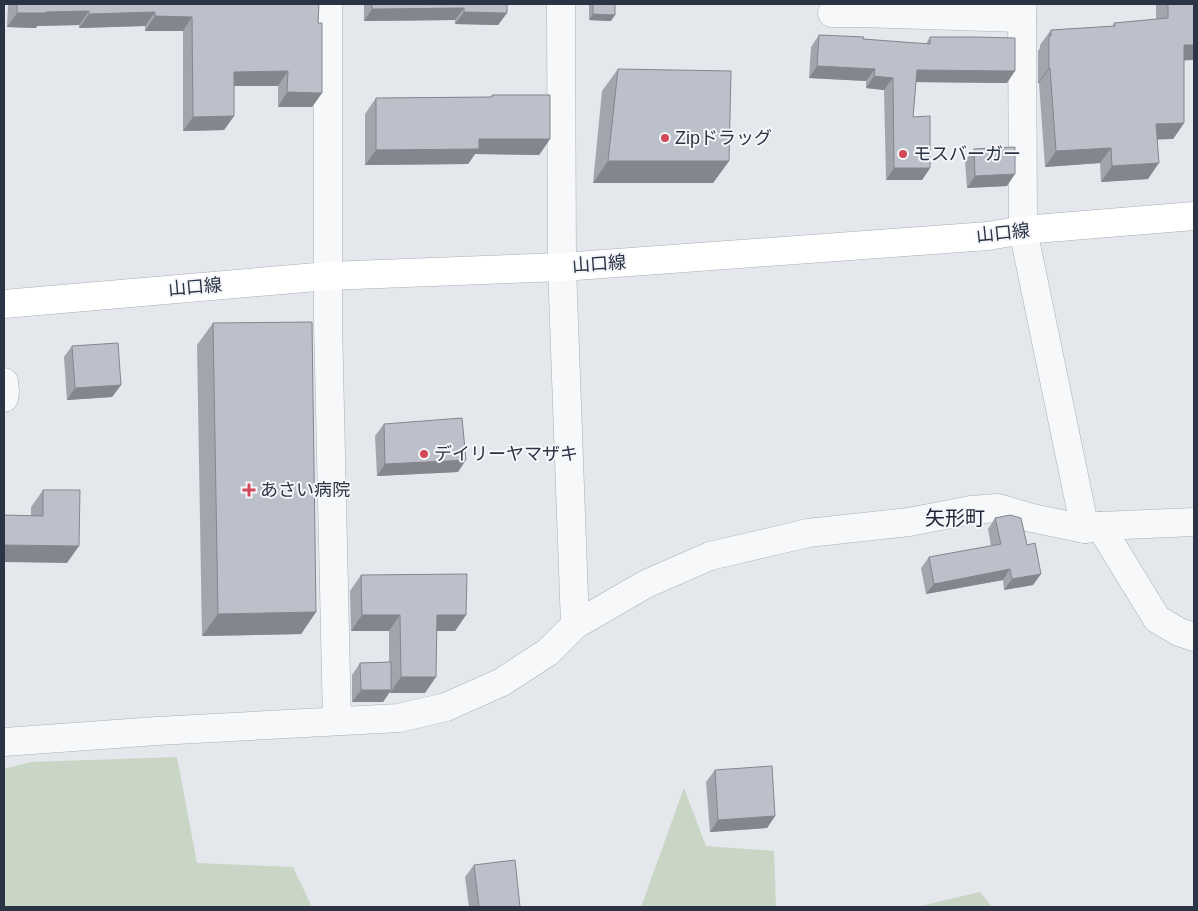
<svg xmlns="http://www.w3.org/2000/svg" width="1198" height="911" font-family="Arial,'Noto Sans JP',sans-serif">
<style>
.green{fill:#c9d6c5}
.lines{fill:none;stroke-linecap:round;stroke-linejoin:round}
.street-casing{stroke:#a9aeb7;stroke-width:29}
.secondary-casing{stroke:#a9aeb7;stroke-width:29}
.street{stroke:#f7f8fa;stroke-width:28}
.secondary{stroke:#fff;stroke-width:28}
.wall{fill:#a1a5ae}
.shaded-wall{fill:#83868d}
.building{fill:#bbc0ca;stroke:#83868d}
.poi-dot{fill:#d1495b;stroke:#f4f6f9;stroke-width:2}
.labels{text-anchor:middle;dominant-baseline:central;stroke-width:4;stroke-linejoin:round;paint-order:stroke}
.poi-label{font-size:18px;fill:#2b3445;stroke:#f4f6f9;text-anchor:start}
.street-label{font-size:18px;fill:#2b3445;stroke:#f4f6f9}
.quarter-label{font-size:20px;fill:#1d2536;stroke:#f4f6f9}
</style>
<rect width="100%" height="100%" fill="#e4e7ec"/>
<g class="green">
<path d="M 177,757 L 197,863 L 293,867 L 312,907 L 4,907 L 4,769 L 30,762 Z"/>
<path d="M 684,788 L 706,846 L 774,851 L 776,907 L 641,907 Z"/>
<path d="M 980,892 L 992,907 L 916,907 Z"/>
</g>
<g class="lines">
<defs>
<g id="street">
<path d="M 328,4 L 328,322 L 337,721"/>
<path d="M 561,4 L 562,267 L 575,625"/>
<path d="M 1022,4 L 1023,230 L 1085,529"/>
<path d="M 832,13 L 860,13 L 1022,18"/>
<path d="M 4,382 L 5,391 L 4,398"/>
<path d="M 1100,526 L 1194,522"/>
<path d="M 4,742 L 157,731 L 399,718 L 446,707 L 502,682 L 548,652 L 575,625 L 646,584 L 710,556 L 808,533 L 909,522 L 971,510 L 998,508 L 1032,518 L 1085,529 L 1100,526 L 1157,619 L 1179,632 L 1194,637"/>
</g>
<path id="secondary" d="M 4,304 L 328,276 L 562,267 L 988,236 L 1023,230 L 1194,216"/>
</defs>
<use href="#street" class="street-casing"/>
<use href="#secondary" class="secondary-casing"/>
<use href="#street" class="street"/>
<use href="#secondary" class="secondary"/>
</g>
<g class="wall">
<path d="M 8,4 L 319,4 L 318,23 L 322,93 L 312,107 L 278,107 L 278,86 L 234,86 L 234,116 L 224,130 L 183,131 L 183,31 L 145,31 L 145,26 L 79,28 L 79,25 L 37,26 L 36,28 L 7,27 Z"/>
<path d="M 364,4 L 507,4 L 507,13 L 498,25 L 455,24 L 455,20 L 364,21 Z"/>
<path d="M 589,4 L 615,4 L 611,21 L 589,20 Z"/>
<path d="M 1156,4 L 1194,4 L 1184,61 L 1184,123 L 1173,139 L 1158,139 L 1148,179 L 1101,182 L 1100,163 L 1045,167 L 1039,83 L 1038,83 L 1038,51 L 1040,48 L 1040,45 L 1051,30 L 1112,27 L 1114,23 L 1156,19 Z"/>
<path d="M 819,35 L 863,39 L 926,44 L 930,37 L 1007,83 L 916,82 L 913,117 L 930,168 L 922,180 L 886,180 L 884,90 L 866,88 L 866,81 L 809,78 L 811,47 Z"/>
<path d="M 618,69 L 729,161 L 713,183 L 593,183 L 602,91 Z"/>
<path d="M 492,95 L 550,139 L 539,155 L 475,154 L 468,164 L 365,165 L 365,114 L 376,98 L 491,97 Z"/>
<path d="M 974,149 L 1007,186 L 967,188 L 965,161 Z"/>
<path d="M 213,323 L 316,612 L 301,634 L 202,636 L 197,345 Z"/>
<path d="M 72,346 L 121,385 L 112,397 L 67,400 L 64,357 Z"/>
<path d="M 384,424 L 458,472 L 377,476 L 375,436 Z"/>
<path d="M 43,490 L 67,563 L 31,516 L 31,507 Z"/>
<path d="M 995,518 L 1033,585 L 1004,590 L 1003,580 L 926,594 L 921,568 L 929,557 L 991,546 L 988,529 Z"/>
<path d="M 361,575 L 466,615 L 455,631 L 436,631 L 425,693 L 390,693 L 390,692 L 383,702 L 352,702 L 352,675 L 360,663 L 389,662 L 389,631 L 351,631 L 350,591 Z"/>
<path d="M 715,770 L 775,816 L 767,828 L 710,832 L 706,782 Z"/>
<path d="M 474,865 L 520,907 L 469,907 L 465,877 Z"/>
</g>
<g class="shaded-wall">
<path d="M 464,8 L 455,20 L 364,21 L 372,9 Z"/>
<path d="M 89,11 L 79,25 L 37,26 L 36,28 L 7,27 L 17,13 Z"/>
<path d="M 155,12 L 145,26 L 79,28 L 89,14 Z"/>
<path d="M 464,12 L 507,13 L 498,25 L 455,24 Z"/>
<path d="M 593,14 L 615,15 L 611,21 L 589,20 Z"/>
<path d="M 155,16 L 192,17 L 183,31 L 145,31 Z"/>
<path d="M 1184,45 L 1194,45 L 1194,60 L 1172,61 Z"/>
<path d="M 817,66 L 875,69 L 866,81 L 809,78 Z"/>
<path d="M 1049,68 L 1050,68 L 1039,83 L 1038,83 Z"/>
<path d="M 917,70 L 1015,71 L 1007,83 L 909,82 Z"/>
<path d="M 288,71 L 278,86 L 224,86 L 234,72 Z"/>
<path d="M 874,76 L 893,78 L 884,90 L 866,88 Z"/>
<path d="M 287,92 L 322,93 L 312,107 L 278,107 Z"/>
<path d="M 234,116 L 224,130 L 183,131 L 193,117 Z"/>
<path d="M 1184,123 L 1173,139 L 1145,140 L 1156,124 Z"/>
<path d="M 479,139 L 550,139 L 539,155 L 475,154 L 468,164 L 365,165 L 376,150 Z"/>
<path d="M 1111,148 L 1100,163 L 1045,167 L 1056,151 Z"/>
<path d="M 608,161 L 729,161 L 713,183 L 593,183 Z"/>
<path d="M 1159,163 L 1148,179 L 1101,182 L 1112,166 Z"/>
<path d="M 894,168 L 930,168 L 922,180 L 886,180 Z"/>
<path d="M 1015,174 L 1007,186 L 967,188 L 975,176 Z"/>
<path d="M 121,385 L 112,397 L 67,400 L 75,388 Z"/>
<path d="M 466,460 L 458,472 L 377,476 L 385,464 Z"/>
<path d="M 4,545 L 79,546 L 67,563 L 4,562 Z"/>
<path d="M 1010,569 L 1003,580 L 926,594 L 934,584 Z"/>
<path d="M 1041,574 L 1033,585 L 1004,590 L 1012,579 Z"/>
<path d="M 316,612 L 301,634 L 202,636 L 218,614 Z"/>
<path d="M 362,615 L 400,615 L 389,631 L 351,631 Z"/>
<path d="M 437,615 L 466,615 L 455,631 L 426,631 Z"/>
<path d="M 401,677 L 436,677 L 425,693 L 390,693 Z"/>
<path d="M 361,690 L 391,690 L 383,702 L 352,702 Z"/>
<path d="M 775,816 L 767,828 L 710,832 L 718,820 Z"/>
</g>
<g class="building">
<path d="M 17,4 L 319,4 L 318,23 L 322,23 L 322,93 L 287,92 L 288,71 L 234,72 L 234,116 L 193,117 L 192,17 L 155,16 L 155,12 L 89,14 L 89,11 L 46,12 L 46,13 L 17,13 Z"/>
<path d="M 372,4 L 507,4 L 507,13 L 464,12 L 464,8 L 372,9 Z"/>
<path d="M 593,4 L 615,4 L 615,15 L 593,14 Z"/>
<path d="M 1168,4 L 1194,4 L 1194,45 L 1184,45 L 1184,123 L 1156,124 L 1159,163 L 1112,166 L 1111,148 L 1056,151 L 1050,68 L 1049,68 L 1049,35 L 1051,36 L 1051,30 L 1115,26 L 1114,23 L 1168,18 Z"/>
<path d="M 819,35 L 864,37 L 863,39 L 930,44 L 930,37 L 974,37 L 1015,38 L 1015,71 L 917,70 L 913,117 L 930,116 L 930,168 L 894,168 L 893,78 L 874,76 L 875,69 L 817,66 Z"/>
<path d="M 618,69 L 731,71 L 729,161 L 608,161 Z"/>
<path d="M 492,95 L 550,95 L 550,139 L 479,139 L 479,149 L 376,150 L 376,98 L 492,97 Z"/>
<path d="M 1015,147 L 1015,174 L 975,176 L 974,149 Z"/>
<path d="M 312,322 L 316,612 L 218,614 L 213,323 Z"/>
<path d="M 118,343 L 121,385 L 75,388 L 72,346 Z"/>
<path d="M 462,418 L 466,460 L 385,464 L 384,424 Z"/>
<path d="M 43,490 L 80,490 L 79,546 L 4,545 L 4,515 L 43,516 Z"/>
<path d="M 1010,515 L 1021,518 L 1027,545 L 1035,543 L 1041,574 L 1012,579 L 1010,569 L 934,584 L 929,557 L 1001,544 L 995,518 Z"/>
<path d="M 467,574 L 466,615 L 437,615 L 436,677 L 401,677 L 400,615 L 362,615 L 361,575 Z"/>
<path d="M 391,662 L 391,690 L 361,690 L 360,663 Z"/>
<path d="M 772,766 L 775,816 L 718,820 L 715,770 Z"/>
<path d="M 515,860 L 520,907 L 479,907 L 474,865 Z"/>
</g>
<g class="poi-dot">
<circle cx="665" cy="138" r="5"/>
<circle cx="903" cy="154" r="5"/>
<circle cx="424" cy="454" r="5"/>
<path d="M246.5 482.5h5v5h5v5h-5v5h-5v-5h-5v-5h5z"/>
</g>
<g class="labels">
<g class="poi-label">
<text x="675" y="138">Zipドラッグ</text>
<text x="913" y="154">モスバーガー</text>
<text x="434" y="454">デイリーヤマザキ</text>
<text x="260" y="490">あさい病院</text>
</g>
<g class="street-label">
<text transform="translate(1003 233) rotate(-6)">山口線</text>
<text transform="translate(599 264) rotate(-4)">山口線</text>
<text transform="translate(195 287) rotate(-5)">山口線</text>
</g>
<g class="quarter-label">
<text x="955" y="518">矢形町</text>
</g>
</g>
<rect width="1198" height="911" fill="none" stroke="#2b3445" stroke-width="10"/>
</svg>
